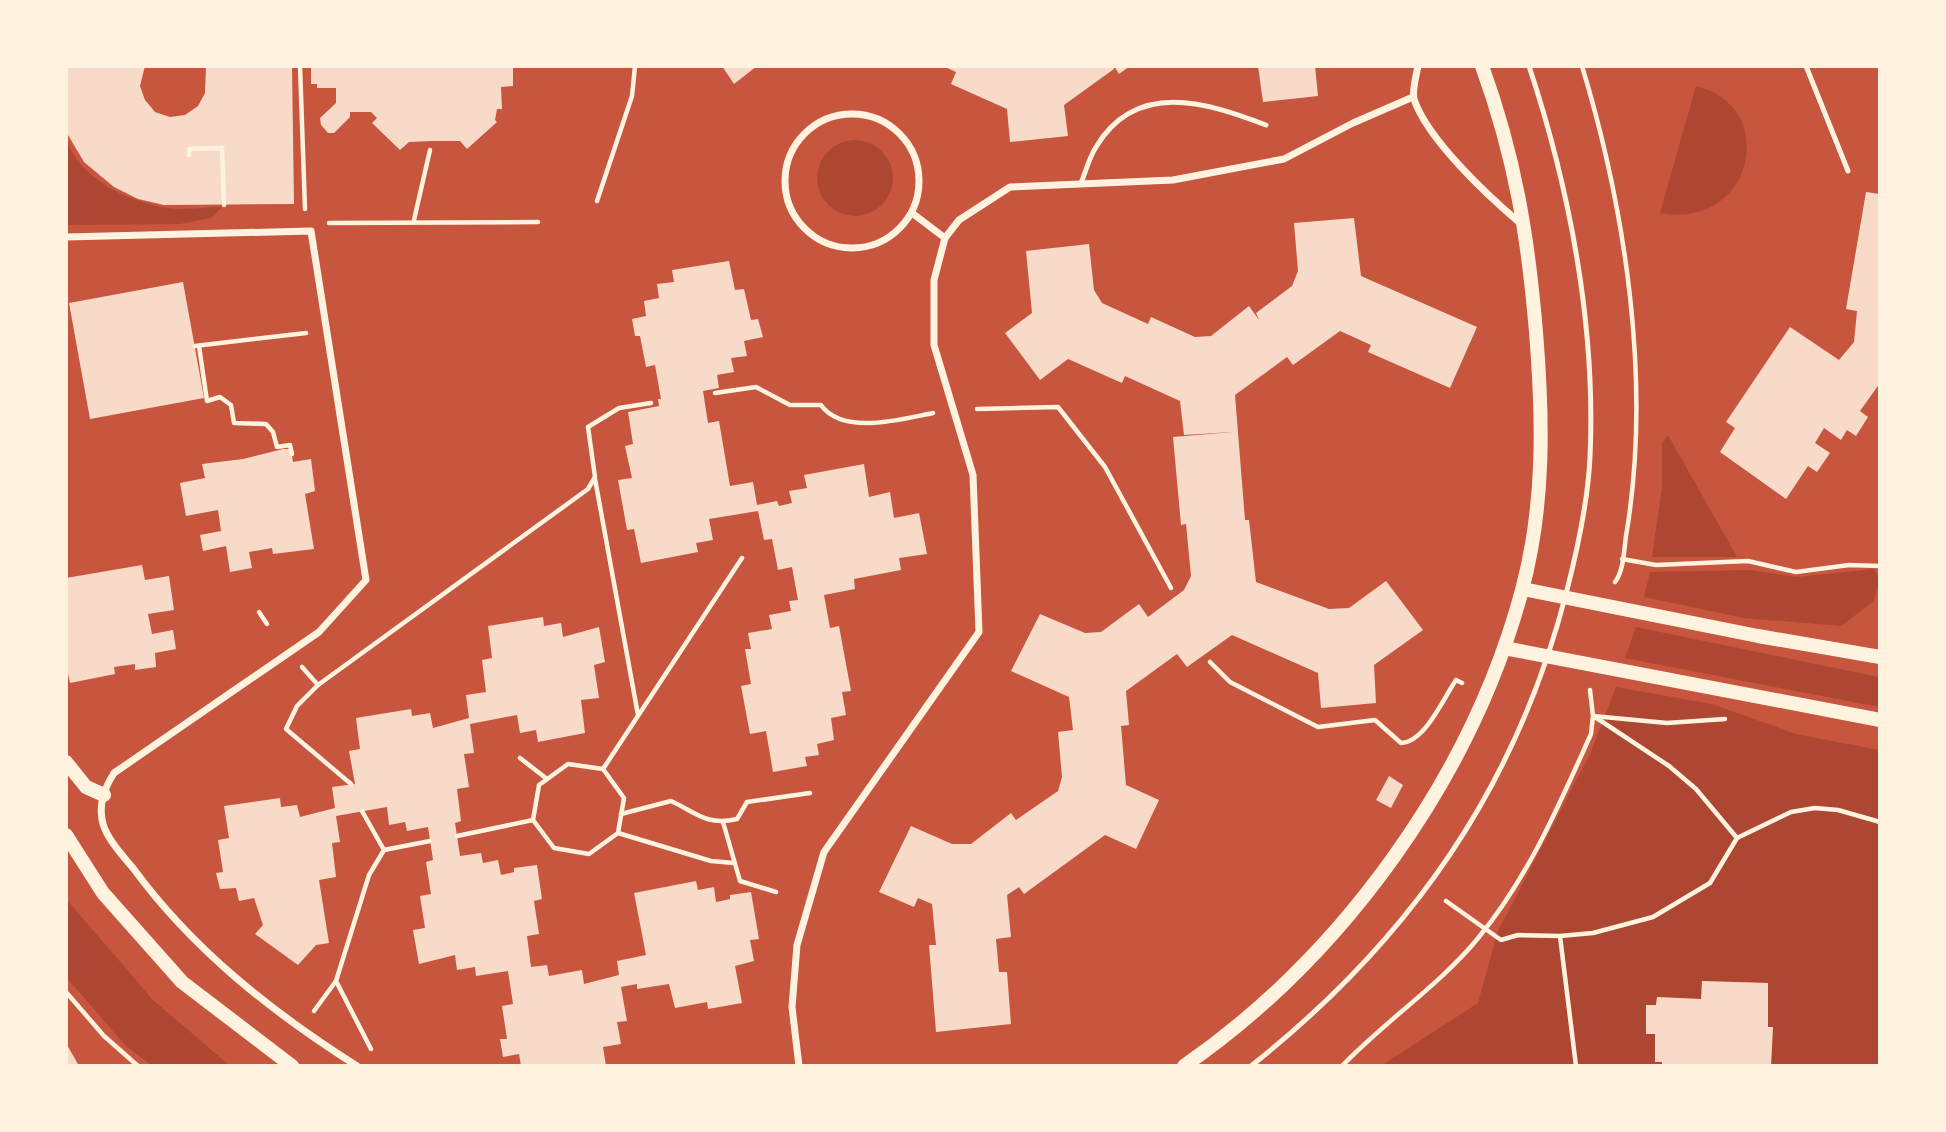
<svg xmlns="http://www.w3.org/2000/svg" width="1946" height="1132" font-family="'Playfair Display',serif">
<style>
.green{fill:#ae4732}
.building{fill:#f7dbc8}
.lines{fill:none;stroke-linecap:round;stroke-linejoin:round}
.path{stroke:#fff3e0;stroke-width:4.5}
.service{stroke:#fff3e0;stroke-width:5}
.minor{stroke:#fff3e0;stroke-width:7}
.secondary{stroke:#fff3e0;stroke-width:14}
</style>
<rect width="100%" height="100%" fill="#c8553d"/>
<g class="green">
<path d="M 1696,86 C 1781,107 1753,231 1660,213 Z"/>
<path d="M 66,140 C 80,179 129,202 167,208 C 184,211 204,207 222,207 L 211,218 L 180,224 L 67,225 Z"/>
<circle cx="855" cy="178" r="38"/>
<path d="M 1668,435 L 1737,557 L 1652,557 L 1662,487 L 1662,443 Z"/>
<path d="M 1874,569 L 1880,579 L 1874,601 L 1841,626 L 1744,618 L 1644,597 L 1650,572 L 1750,570 L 1797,577 Z"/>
<path d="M 1636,627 L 1879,677 L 1879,707 L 1625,658 Z"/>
<path d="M 1616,687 L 1712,704 L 1796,734 L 1879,750 L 1879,1065 L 1771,1065 L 1773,1027 L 1768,1027 L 1768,983 L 1703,981 L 1701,999 L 1657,997 L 1656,1005 L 1646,1005 L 1646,1034 L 1655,1034 L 1655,1061 L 1662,1062 L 1662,1065 L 1381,1066 L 1478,1003 L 1498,931 L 1590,754 Z"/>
<path d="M 67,900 L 153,1000 L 229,1065 L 151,1065 L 125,1045 L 67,978 Z"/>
</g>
<g class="building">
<path d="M 66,66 L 145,66 L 140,86 L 145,100 L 155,112 L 170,117 L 185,115 L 198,106 L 205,93 L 206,66 L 292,66 L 294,204 L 164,205 L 138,199 L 114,187 L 84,162 L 68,135 Z"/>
<path d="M 311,66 L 513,66 L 513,86 L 501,87 L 502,109 L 497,109 L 495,120 L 497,122 L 467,149 L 460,141 L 432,141 L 409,142 L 400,150 L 372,123 L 377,118 L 371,112 L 350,112 L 350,117 L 334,133 L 328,133 L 321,125 L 320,118 L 336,103 L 336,88 L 317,88 L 317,84 L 311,84 Z"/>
<path d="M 722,66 L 757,66 L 734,84 Z"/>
<path d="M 943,66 L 1113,66 L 1114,69 L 1064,105 L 1068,136 L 1010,142 L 1007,109 L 951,84 L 956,72 Z"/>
<path d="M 1114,66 L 1130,66 L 1119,74 Z"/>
<path d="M 1258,66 L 1315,66 L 1318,96 L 1263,102 Z"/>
<path d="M 1866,192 L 1880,194 L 1880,383 L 1860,411 L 1868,417 L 1856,436 L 1847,430 L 1841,440 L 1824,428 L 1815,443 L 1830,453 L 1817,472 L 1808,466 L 1786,499 L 1720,452 L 1735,428 L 1726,422 L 1790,327 L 1839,360 L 1854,342 L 1857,311 L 1846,309 Z"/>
<path d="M 1354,218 L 1361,276 L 1477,327 L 1450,388 L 1368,352 L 1371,345 L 1340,331 L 1293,365 L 1287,357 L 1235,395 L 1245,520 L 1249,520 L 1256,582 L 1329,609 L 1349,608 L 1386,581 L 1423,630 L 1374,665 L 1376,703 L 1321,708 L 1318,673 L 1232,635 L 1187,667 L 1177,654 L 1126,691 L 1129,725 L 1121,726 L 1126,785 L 1159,800 L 1136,849 L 1105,835 L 1024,894 L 1019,887 L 1007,895 L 1011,937 L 996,939 L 999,972 L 1007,972 L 1011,1024 L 936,1032 L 929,945 L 936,945 L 932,904 L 918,898 L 914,907 L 879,892 L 911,826 L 952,844 L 971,844 L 1011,813 L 1016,820 L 1058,791 L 1062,777 L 1058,732 L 1073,730 L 1069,697 L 1011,671 L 1040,614 L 1085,633 L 1101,632 L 1139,604 L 1148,617 L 1184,590 L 1191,576 L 1186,524 L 1181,525 L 1173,437 L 1232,432 L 1184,435 L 1180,401 L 1125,376 L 1122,383 L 1068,359 L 1040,380 L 1005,333 L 1032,313 L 1026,251 L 1089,244 L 1094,290 L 1102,303 L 1148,324 L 1151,317 L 1195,337 L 1211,336 L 1249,306 L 1259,320 L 1256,313 L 1292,286 L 1298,271 L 1294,223 Z"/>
<path d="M 729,261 L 735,290 L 744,289 L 751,320 L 758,319 L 763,337 L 744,341 L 747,356 L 731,358 L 734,372 L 717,375 L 719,388 L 703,391 L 708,423 L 719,421 L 730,486 L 753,482 L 757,505 L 777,501 L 779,506 L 792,503 L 789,491 L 807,488 L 804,475 L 864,464 L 869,497 L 890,492 L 894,518 L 919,513 L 927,554 L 899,558 L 901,570 L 854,579 L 855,589 L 824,595 L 830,628 L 839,626 L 851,691 L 842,692 L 846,715 L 831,718 L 834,740 L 817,744 L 819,755 L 805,757 L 807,766 L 773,772 L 766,731 L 750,734 L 741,686 L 751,684 L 745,649 L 751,649 L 748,633 L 772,629 L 769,615 L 791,611 L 789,601 L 798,600 L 792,567 L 778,570 L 772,539 L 764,540 L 758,511 L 709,519 L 713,540 L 696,543 L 698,552 L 641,563 L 634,529 L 627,530 L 618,480 L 632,478 L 625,446 L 633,444 L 628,412 L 659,406 L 658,399 L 661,399 L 655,365 L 646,367 L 640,336 L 635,336 L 632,319 L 646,316 L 644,301 L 659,298 L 657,284 L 674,282 L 672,270 Z"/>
<path d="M 183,282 L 204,398 L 90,419 L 69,303 Z"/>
<path d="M 283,449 L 291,449 L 293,462 L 311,459 L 315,491 L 305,494 L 314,549 L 273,554 L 272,548 L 249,552 L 252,568 L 230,572 L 226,546 L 203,551 L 200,535 L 221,531 L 218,510 L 186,516 L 180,483 L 205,478 L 202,464 L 243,459 Z"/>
<path d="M 142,565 L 145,580 L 169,576 L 174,610 L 148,614 L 152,634 L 173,630 L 176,649 L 155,653 L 156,667 L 135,670 L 135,664 L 114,667 L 115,674 L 70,683 L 66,665 L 66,578 Z"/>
<path d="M 543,617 L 544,626 L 561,623 L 563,637 L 599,627 L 605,662 L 594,665 L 599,698 L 581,700 L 585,733 L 538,742 L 536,730 L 520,733 L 517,715 L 470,724 L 474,753 L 464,754 L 469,787 L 457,789 L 461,821 L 455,823 L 460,856 L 481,853 L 483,863 L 498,860 L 501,875 L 514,872 L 514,868 L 537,865 L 542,899 L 534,901 L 539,934 L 527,936 L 531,967 L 547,965 L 549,976 L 582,970 L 584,984 L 619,975 L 617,961 L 646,955 L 634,893 L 696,881 L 698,890 L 714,887 L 716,902 L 730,899 L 730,895 L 751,892 L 759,939 L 750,940 L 754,961 L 735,966 L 742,1003 L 708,1009 L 707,1002 L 675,1008 L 669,984 L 637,989 L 637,984 L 621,987 L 627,1021 L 617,1022 L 621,1044 L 603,1047 L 606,1066 L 521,1066 L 519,1054 L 503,1057 L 500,1039 L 507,1039 L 502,1006 L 513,1004 L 508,971 L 476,976 L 475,967 L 457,970 L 455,955 L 419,964 L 413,930 L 425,928 L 420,896 L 431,894 L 426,862 L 433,860 L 428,827 L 407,831 L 405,822 L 389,825 L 387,807 L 336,816 L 340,842 L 332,843 L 336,877 L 319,880 L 329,943 L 316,945 L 298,965 L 255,934 L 263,925 L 254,898 L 239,901 L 236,888 L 220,889 L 216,873 L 223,872 L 218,840 L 229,838 L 224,806 L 280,798 L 281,807 L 297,805 L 300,817 L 335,808 L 332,787 L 355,784 L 349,751 L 360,749 L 356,718 L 411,709 L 412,716 L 430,713 L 433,728 L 469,718 L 466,695 L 486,692 L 482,660 L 492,658 L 488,626 Z"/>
<path d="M 1389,776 L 1403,785 L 1391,808 L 1376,800 Z"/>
<path d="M 1702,981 L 1768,983 L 1768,1027 L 1773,1027 L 1771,1066 L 1662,1066 L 1662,1062 L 1655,1062 L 1655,1034 L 1646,1034 L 1646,1005 L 1656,1005 L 1657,997 L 1701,999 Z"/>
<path d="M 66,1043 L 79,1066 L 66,1066 Z"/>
</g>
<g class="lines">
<g class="path">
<path d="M 300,66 L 305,209"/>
<path d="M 1582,66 C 1626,212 1652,384 1626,536 C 1624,550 1624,570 1615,582"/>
<path d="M 189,155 L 189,149 L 222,148 L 224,205"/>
<path d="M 597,201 L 632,96 L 635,66"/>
<path d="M 414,220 L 430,150"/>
<path d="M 329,223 L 538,222"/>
<path d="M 195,346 L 306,333"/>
<path d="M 199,346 L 207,401 L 220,397 L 231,405 L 234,423 L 266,424 L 273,432 L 277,447 L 290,445 L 292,454"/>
<path d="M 715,393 L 756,387 L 790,405 L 821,405 C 843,436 902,419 933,413"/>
<path d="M 977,409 L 1058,407 L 1105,467 L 1171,588"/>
<path d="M 595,479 L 638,715"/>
<path d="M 1622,559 L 1656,565 L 1748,561 L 1796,572 L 1849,565 L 1880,566"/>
<path d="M 259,612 L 267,624"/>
<path d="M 1210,662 L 1230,682 L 1318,727 L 1375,720 L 1401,743 C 1425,742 1443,699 1456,680 L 1462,683"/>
<path d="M 302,667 L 318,685"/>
<path d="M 1593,716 L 1667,723 L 1725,719"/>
<path d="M 1595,717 L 1669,766 L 1696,789 L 1737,838"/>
<path d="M 520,758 L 547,779"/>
<path d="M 568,764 L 603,769 L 624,798 L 618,833 L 589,854 L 554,848 L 533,820 L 539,785 Z"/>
<path d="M 603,769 L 742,558"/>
<path d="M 351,784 L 286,729 L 297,706 L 318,685 L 588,489 L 595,477 L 588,427 L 619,408 L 651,403"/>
<path d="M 621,814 L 671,801 C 697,813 706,826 737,819 L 747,802 L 810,793"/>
<path d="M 723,822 L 740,881 L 776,892"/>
<path d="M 618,833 L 711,861 L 734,863"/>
<path d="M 457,836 L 533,820"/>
<path d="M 384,850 L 430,841"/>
<path d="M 1446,901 L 1501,940 L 1518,935 L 1560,936 L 1593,933 L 1653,917 L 1710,883 L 1737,838 L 1791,812 L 1815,808 L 1838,810 L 1880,822"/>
<path d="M 1560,936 L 1576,1066"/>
<path d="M 336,981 L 371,1049"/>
<path d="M 66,992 L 104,1036 L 138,1066"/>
<path d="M 314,1011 L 336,981 L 369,875 L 384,850 L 362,811"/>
<path d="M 1342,1066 C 1384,1022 1442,983 1479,937 C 1529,876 1559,805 1591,734 L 1593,716 L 1590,690"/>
</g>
<g class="service">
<path d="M 1806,66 L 1848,171"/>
<path d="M 1081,183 C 1086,171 1089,158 1096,147 C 1136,80 1206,102 1266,125"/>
<path d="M 1251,1066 C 1410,940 1517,787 1567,590 C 1578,547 1588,502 1590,457 C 1596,327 1570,190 1529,66"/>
</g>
<g class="minor">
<path d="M 1418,66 C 1416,76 1412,90 1414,99 C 1427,139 1488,196 1520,223"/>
<circle cx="852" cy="181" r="67"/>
<path d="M 912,213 L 945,238"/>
<path d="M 66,237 L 311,231 L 366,580 L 319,632 L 114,773 C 104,789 98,805 103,824 C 108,840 122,855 133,868 C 193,950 272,1012 357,1066"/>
<path d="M 799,1066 L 792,1007 L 797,945 L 824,852 L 979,632 L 973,475 L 934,345 L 934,280 L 945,238 L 959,220 L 1010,187 L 1173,180 L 1284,159 L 1353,123 L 1413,97"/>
</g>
<g class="secondary">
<path d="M 1523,589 L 1758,636 L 1880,657"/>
<path d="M 1504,648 L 1880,720"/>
<path d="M 66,762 L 86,787 L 104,795"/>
<path d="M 66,835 L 103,893 L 182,982 L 292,1066"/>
<path d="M 1184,1066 C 1343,956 1472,777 1522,590 C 1545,505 1543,418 1536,332 C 1528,236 1515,157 1482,66"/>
</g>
</g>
<rect width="1946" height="1132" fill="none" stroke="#fff3e0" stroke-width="136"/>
</svg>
